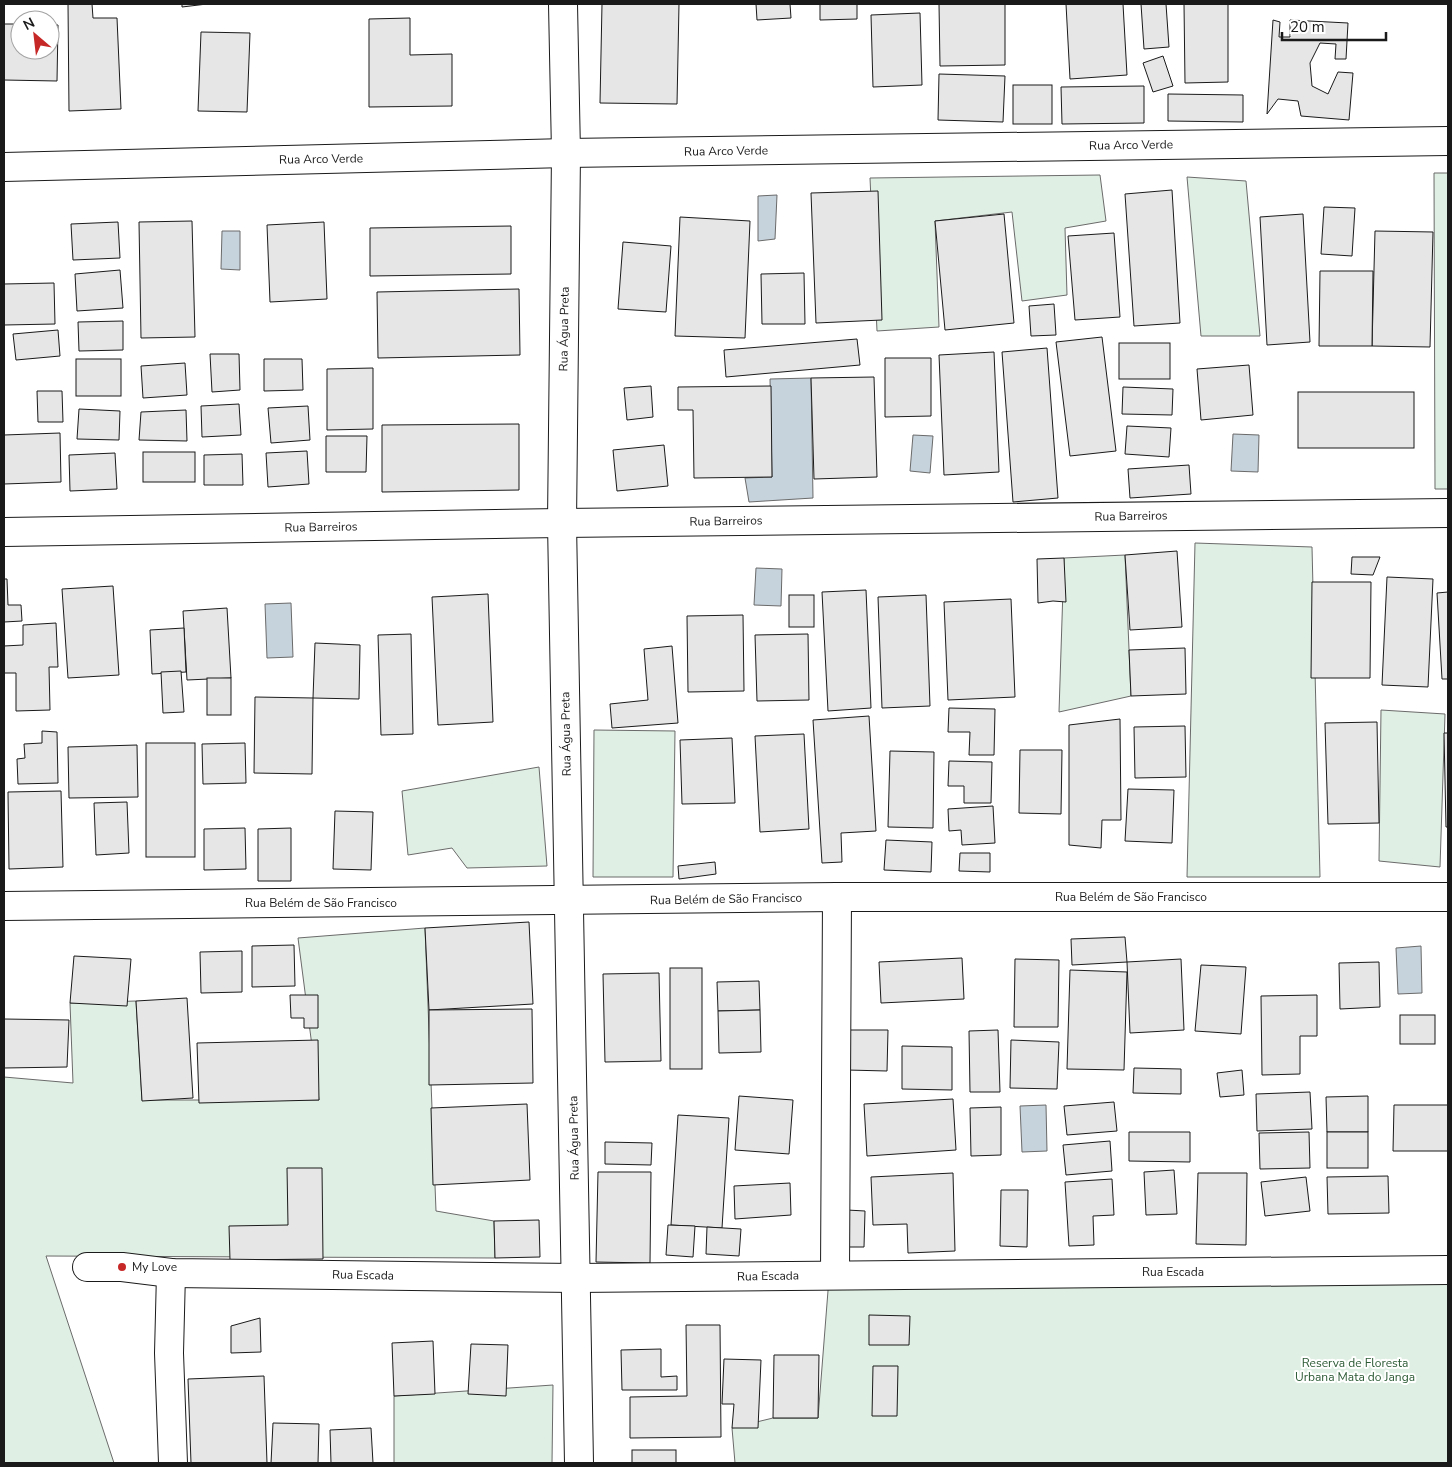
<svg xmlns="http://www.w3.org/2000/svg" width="1452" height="1467" font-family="'Nunito Sans',sans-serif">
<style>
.green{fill:#e0efe3;stroke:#6a6a6a}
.water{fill:#c6d2dc;stroke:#6a6a6a}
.building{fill:#e6e6e6;stroke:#1a1a1a}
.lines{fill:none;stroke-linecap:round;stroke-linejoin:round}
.minor-casing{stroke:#1a1a1a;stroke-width:30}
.minor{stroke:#fff;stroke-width:28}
.poi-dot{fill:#c62828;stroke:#fff;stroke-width:2}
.labels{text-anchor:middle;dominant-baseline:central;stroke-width:4;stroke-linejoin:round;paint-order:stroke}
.street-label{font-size:12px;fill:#1a1a1a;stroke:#fff}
.poi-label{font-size:12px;fill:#1a1a1a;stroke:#fff;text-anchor:start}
.park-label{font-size:12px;fill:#2b5a34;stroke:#fff}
</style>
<rect width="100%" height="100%" fill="#fff"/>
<g class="green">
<path d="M 1434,173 L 1448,173 L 1448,489 L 1435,489 Z"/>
<path d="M 1100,175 L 1106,221 L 1065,228 L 1067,295 L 1022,301 L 1012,212 L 935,221 L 939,327 L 877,331 L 870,178 Z"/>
<path d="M 1187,177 L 1246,181 L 1260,336 L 1201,336 Z"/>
<path d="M 1195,543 L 1312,547 L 1320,877 L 1187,877 Z"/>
<path d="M 1125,555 L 1131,696 L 1059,712 L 1064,558 Z"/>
<path d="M 1381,710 L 1445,714 L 1440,867 L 1379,861 Z"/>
<path d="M 594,730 L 675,731 L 673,877 L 593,877 Z"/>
<path d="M 539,767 L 547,866 L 467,868 L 452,848 L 408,855 L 402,791 Z"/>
<path d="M 425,928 L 436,1211 L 494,1221 L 495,1258 L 46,1256 L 114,1463 L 4,1463 L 4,1077 L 73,1083 L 70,1003 L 136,1001 L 142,1100 L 319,1100 L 298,938 Z"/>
<path d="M 1448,1273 L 1448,1463 L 735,1463 L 732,1428 L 773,1418 L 818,1418 L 829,1278 Z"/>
<path d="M 553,1385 L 552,1463 L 394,1463 L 394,1396 Z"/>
</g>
<g class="water">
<path d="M 777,195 L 775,239 L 758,241 L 758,196 Z"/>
<path d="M 222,231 L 240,231 L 240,270 L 221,269 Z"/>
<path d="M 811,378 L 813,498 L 749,502 L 745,478 L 772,477 L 770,379 Z"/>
<path d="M 1233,434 L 1259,435 L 1258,472 L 1231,471 Z"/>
<path d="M 913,435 L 933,436 L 930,473 L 910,471 Z"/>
<path d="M 756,568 L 782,569 L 781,606 L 754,605 Z"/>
<path d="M 291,603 L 293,657 L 267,658 L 265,604 Z"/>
<path d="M 1421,946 L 1422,993 L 1398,994 L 1396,948 Z"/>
<path d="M 1046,1105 L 1047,1151 L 1022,1152 L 1020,1106 Z"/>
</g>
<g class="building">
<path d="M 68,4 L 92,4 L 93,18 L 117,18 L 121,109 L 69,111 Z"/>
<path d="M 182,4 L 207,4 L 182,7 Z"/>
<path d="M 602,4 L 679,4 L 677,104 L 600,103 Z"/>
<path d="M 756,4 L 790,4 L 791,18 L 757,20 Z"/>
<path d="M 820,4 L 857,4 L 857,19 L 820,20 Z"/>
<path d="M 939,4 L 1005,4 L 1005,65 L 940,66 Z"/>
<path d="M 1066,4 L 1123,4 L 1127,75 L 1070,79 Z"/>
<path d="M 1141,4 L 1166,4 L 1169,47 L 1144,49 Z"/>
<path d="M 1184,4 L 1228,4 L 1228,82 L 1185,83 Z"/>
<path d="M 920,13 L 922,85 L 873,87 L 871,15 Z"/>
<path d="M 410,18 L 410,55 L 452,54 L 452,106 L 369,107 L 369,19 Z"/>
<path d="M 1273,20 L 1280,22 L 1279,37 L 1290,37 L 1290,20 L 1348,23 L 1346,59 L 1335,59 L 1336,44 L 1320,43 L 1310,63 L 1312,86 L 1328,94 L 1338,72 L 1353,73 L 1349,120 L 1301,116 L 1298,101 L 1278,99 L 1267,114 Z"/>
<path d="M 4,24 L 20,24 L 20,50 L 50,50 L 50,25 L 58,25 L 57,81 L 4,80 Z"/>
<path d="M 201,32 L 250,33 L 247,112 L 198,111 Z"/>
<path d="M 1163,56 L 1173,86 L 1153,92 L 1143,63 Z"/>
<path d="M 939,74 L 1005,76 L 1003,122 L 938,120 Z"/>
<rect x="1013" y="85" width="39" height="39"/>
<path d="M 1144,86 L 1144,123 L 1062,124 L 1061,87 Z"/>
<path d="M 1168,94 L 1243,95 L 1243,122 L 1168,121 Z"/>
<path d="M 1172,190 L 1180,323 L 1134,326 L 1125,194 Z"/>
<path d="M 878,191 L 882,320 L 816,323 L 811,193 Z"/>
<path d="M 1324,207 L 1355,208 L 1352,256 L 1321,254 Z"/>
<path d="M 1004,214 L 1014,323 L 945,330 L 935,221 Z"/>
<path d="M 1303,214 L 1310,342 L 1267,345 L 1260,217 Z"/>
<path d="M 680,217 L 750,221 L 745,338 L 675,336 Z"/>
<path d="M 192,221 L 195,337 L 141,338 L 139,222 Z"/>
<path d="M 118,222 L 120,258 L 73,260 L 71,224 Z"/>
<path d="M 324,222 L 327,299 L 270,302 L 267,225 Z"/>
<path d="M 511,226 L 511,274 L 370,276 L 370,228 Z"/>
<path d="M 1375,231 L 1433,232 L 1430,347 L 1372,346 Z"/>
<path d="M 1114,233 L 1120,317 L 1075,320 L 1068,236 Z"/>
<path d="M 623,242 L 671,246 L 666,312 L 618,309 Z"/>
<path d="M 120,270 L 123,308 L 77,311 L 75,274 Z"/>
<path d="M 1320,271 L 1373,271 L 1372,346 L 1319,346 Z"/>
<path d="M 804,273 L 805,324 L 762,324 L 761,274 Z"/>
<path d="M 54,283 L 55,324 L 4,325 L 4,284 Z"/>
<path d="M 519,289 L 520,355 L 378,358 L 377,292 Z"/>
<path d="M 1054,304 L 1056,335 L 1031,336 L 1029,306 Z"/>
<path d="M 123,321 L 123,350 L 79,351 L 78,322 Z"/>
<path d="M 58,330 L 60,356 L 16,360 L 13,334 Z"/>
<path d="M 1102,337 L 1116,451 L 1070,456 L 1056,342 Z"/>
<path d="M 857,339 L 860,365 L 726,377 L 724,350 Z"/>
<rect x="1119" y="343" width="51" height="36"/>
<path d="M 1047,348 L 1058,498 L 1013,502 L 1002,352 Z"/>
<path d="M 994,352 L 999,472 L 944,475 L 939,355 Z"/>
<path d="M 210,354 L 239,354 L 240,390 L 212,392 Z"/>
<path d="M 885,358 L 931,358 L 931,416 L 885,417 Z"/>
<rect x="76" y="359" width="45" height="37"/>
<path d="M 264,359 L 302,359 L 303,390 L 264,391 Z"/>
<path d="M 185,363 L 187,395 L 143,398 L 141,366 Z"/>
<path d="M 1249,365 L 1253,415 L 1201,420 L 1197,369 Z"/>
<path d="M 373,368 L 373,429 L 327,430 L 327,369 Z"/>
<path d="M 874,377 L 877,477 L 814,479 L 811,378 Z"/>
<path d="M 651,386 L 653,417 L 627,420 L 624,388 Z"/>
<path d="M 771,386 L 772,477 L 694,478 L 693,410 L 678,410 L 678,387 Z"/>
<path d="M 1123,387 L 1173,389 L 1172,415 L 1122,414 Z"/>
<path d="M 37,391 L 62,391 L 63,422 L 38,422 Z"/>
<rect x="1298" y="392" width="116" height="56"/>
<path d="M 239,404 L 241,435 L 202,437 L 201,406 Z"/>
<path d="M 308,406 L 310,440 L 271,443 L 268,408 Z"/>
<path d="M 79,409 L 120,411 L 119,440 L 77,439 Z"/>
<path d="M 186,410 L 187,441 L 139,440 L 141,412 Z"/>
<path d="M 519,424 L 519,490 L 382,492 L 382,425 Z"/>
<path d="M 1127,426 L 1171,428 L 1169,457 L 1125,454 Z"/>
<path d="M 60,433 L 61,482 L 4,484 L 4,435 Z"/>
<path d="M 326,436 L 367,436 L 366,472 L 326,472 Z"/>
<path d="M 664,445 L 668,486 L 617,491 L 613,450 Z"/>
<path d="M 307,451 L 309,484 L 268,487 L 266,453 Z"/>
<rect x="143" y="452" width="52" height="30"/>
<path d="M 115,453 L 117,489 L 70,491 L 69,455 Z"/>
<path d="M 242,454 L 243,485 L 204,485 L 204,455 Z"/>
<path d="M 1189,465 L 1191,494 L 1130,498 L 1128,469 Z"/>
<path d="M 1177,551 L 1182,627 L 1130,630 L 1125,555 Z"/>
<path d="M 1352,557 L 1380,557 L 1373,575 L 1351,574 Z"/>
<path d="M 1064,558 L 1066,602 L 1053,601 L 1038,603 L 1037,559 Z"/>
<path d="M 1387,577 L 1433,579 L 1428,687 L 1382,685 Z"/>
<path d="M 4,579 L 7,579 L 8,605 L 21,605 L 22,621 L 4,622 Z"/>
<path d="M 1312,582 L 1371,582 L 1370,678 L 1311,678 Z"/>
<path d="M 113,586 L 119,675 L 68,678 L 62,589 Z"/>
<path d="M 866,590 L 871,708 L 828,711 L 822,592 Z"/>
<path d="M 1448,592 L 1448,679 L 1442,679 L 1437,593 Z"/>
<path d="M 488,594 L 493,722 L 438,725 L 432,597 Z"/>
<rect x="789" y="595" width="25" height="32"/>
<path d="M 926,595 L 930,706 L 882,708 L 878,597 Z"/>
<path d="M 1011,599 L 1015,697 L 948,700 L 944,602 Z"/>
<path d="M 227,608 L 231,678 L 187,680 L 183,611 Z"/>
<path d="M 743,615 L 744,691 L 688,692 L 687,616 Z"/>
<path d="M 56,623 L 58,667 L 49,667 L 50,710 L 16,711 L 16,673 L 4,673 L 4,646 L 23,645 L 23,625 Z"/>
<path d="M 184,628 L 186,672 L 152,674 L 150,630 Z"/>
<path d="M 411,634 L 413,734 L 381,735 L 378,635 Z"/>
<path d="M 808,634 L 809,700 L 757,701 L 755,635 Z"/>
<path d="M 315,643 L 360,645 L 359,699 L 313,698 Z"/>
<path d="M 672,646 L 678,723 L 612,728 L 610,704 L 648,700 L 644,649 Z"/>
<path d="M 1185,648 L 1186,694 L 1131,696 L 1129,650 Z"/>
<path d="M 181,671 L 184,712 L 163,713 L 161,672 Z"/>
<rect x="207" y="678" width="24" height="37"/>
<path d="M 255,697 L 313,698 L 312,774 L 254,773 Z"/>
<path d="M 949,708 L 995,709 L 994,755 L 969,755 L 970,732 L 948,732 Z"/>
<path d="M 869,716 L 876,831 L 841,833 L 842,862 L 822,863 L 813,720 Z"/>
<path d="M 1120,719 L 1121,820 L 1102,820 L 1101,848 L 1069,845 L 1069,725 Z"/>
<path d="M 1377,722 L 1379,823 L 1328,824 L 1325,723 Z"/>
<path d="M 1185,726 L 1186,777 L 1135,778 L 1134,727 Z"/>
<path d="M 42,731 L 57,732 L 58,783 L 18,784 L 17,759 L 25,758 L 24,744 L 42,743 Z"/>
<path d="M 1444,733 L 1448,733 L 1448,827 L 1446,827 Z"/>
<path d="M 804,734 L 809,829 L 760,832 L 755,736 Z"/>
<path d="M 732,738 L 735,803 L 682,804 L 680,740 Z"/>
<rect x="146" y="743" width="49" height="114"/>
<path d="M 245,743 L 246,783 L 203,784 L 202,744 Z"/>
<path d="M 137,745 L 138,797 L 69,798 L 68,747 Z"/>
<path d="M 1020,750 L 1062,750 L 1061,814 L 1019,813 Z"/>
<path d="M 890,751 L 934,752 L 933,828 L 888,827 Z"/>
<path d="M 949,761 L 992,762 L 991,803 L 964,803 L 964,786 L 948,786 Z"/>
<path d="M 1128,789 L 1174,790 L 1172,843 L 1125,841 Z"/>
<path d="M 61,791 L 63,867 L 9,869 L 8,792 Z"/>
<path d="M 127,802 L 129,853 L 96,855 L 94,803 Z"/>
<path d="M 993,806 L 995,843 L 962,845 L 961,830 L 949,831 L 948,809 Z"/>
<path d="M 335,811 L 373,812 L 371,870 L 333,869 Z"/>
<path d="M 245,828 L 246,869 L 204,870 L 204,829 Z"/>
<path d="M 291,828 L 291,881 L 258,881 L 258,829 Z"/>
<path d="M 886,840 L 932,842 L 931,872 L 884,870 Z"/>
<path d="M 960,853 L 990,853 L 990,872 L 959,871 Z"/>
<path d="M 715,862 L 716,874 L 679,879 L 678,866 Z"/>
<path d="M 529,922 L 533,1004 L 429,1010 L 425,928 Z"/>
<path d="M 1125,937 L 1127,962 L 1072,965 L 1071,939 Z"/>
<path d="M 294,945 L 295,986 L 252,987 L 252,946 Z"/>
<path d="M 242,951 L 242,992 L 201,993 L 200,952 Z"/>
<path d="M 74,956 L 131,959 L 127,1006 L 70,1003 Z"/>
<path d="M 962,958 L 964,999 L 881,1003 L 879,962 Z"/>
<path d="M 1015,959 L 1059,960 L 1058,1027 L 1014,1027 Z"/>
<path d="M 1181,959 L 1184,1030 L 1130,1033 L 1127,962 Z"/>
<path d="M 1379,962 L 1380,1007 L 1340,1009 L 1339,963 Z"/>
<path d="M 1201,965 L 1246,967 L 1241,1034 L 1195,1031 Z"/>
<rect x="670" y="968" width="32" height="101"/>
<path d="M 1070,970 L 1127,972 L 1124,1070 L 1067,1069 Z"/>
<path d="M 659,973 L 661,1061 L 605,1062 L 603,974 Z"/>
<path d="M 759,981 L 760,1010 L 718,1011 L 717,982 Z"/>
<path d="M 290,995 L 318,995 L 318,1028 L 304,1028 L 304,1018 L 291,1018 Z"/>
<path d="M 1317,995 L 1317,1036 L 1300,1036 L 1300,1074 L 1262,1075 L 1261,996 Z"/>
<path d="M 187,998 L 193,1098 L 142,1101 L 136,1001 Z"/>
<path d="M 532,1009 L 533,1083 L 429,1085 L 429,1010 Z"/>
<path d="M 760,1010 L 761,1052 L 719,1053 L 718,1011 Z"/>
<rect x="1400" y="1015" width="35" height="29"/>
<path d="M 4,1019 L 69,1020 L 67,1067 L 4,1068 Z"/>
<path d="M 848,1030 L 888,1030 L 887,1071 L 847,1070 Z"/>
<path d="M 998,1030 L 1000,1092 L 970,1092 L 969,1031 Z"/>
<path d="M 318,1040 L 319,1100 L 199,1103 L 197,1043 Z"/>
<path d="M 1011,1040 L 1059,1042 L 1057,1089 L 1010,1088 Z"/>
<path d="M 902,1046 L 952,1047 L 952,1090 L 902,1089 Z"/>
<path d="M 1134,1068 L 1181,1069 L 1181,1094 L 1133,1093 Z"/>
<path d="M 1242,1070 L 1244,1095 L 1220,1097 L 1217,1073 Z"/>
<path d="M 1310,1092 L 1312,1129 L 1257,1131 L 1256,1094 Z"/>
<path d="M 739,1096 L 793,1100 L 789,1154 L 735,1150 Z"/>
<path d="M 1368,1096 L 1368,1132 L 1327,1132 L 1326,1097 Z"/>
<path d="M 953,1099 L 956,1150 L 867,1156 L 864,1104 Z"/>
<path d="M 1114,1102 L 1117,1131 L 1067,1135 L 1064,1106 Z"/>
<path d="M 527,1104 L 530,1180 L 433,1185 L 431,1108 Z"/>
<path d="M 1394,1105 L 1448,1105 L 1448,1151 L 1393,1151 Z"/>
<path d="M 1001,1107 L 1001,1155 L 971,1156 L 970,1108 Z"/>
<path d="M 678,1115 L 729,1118 L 722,1228 L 671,1225 Z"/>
<path d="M 1129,1132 L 1190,1132 L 1190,1162 L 1129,1161 Z"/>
<path d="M 1309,1132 L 1310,1168 L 1260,1169 L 1259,1133 Z"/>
<rect x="1327" y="1132" width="41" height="36"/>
<path d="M 1110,1141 L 1112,1171 L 1066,1175 L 1063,1145 Z"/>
<path d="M 605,1142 L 652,1143 L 651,1165 L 605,1164 Z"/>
<path d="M 287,1168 L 322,1168 L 323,1259 L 230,1260 L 229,1226 L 288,1225 Z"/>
<path d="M 1174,1170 L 1177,1214 L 1146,1215 L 1144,1172 Z"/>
<path d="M 598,1172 L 651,1172 L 650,1263 L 596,1262 Z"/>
<path d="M 953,1173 L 955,1251 L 908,1253 L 907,1224 L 873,1225 L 871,1177 Z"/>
<path d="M 1198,1173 L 1247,1173 L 1246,1245 L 1196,1244 Z"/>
<path d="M 1388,1176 L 1389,1213 L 1328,1214 L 1327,1177 Z"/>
<path d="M 1306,1177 L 1310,1211 L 1265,1216 L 1261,1182 Z"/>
<path d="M 1112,1179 L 1114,1215 L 1093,1216 L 1094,1245 L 1069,1246 L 1065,1182 Z"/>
<path d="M 790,1183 L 791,1215 L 735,1219 L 734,1186 Z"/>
<path d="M 1001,1190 L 1028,1190 L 1027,1247 L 1000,1246 Z"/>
<path d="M 847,1210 L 865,1211 L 864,1247 L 846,1247 Z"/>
<path d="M 539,1220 L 540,1257 L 495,1258 L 494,1221 Z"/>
<path d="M 668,1225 L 695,1226 L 693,1257 L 666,1255 Z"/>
<path d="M 707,1227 L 741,1229 L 739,1256 L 706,1254 Z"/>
<path d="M 869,1315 L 910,1316 L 909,1345 L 869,1345 Z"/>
<path d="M 260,1318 L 261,1352 L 231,1353 L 231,1326 Z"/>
<path d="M 686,1325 L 720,1325 L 721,1437 L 630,1438 L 630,1397 L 687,1396 Z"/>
<path d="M 433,1341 L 435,1394 L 394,1396 L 392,1343 Z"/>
<path d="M 471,1344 L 508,1345 L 506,1396 L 468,1394 Z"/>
<path d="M 661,1349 L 661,1377 L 677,1376 L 677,1390 L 622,1390 L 621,1350 Z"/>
<path d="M 774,1355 L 819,1355 L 818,1418 L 773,1418 Z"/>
<path d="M 724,1359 L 761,1360 L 758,1428 L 732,1428 L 734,1404 L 722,1404 Z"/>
<path d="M 873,1366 L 898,1366 L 897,1416 L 872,1416 Z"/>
<path d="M 264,1376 L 267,1463 L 191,1463 L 188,1379 Z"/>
<path d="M 273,1423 L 319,1424 L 318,1463 L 271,1463 Z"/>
<path d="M 371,1428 L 373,1463 L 331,1463 L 330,1430 Z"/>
<rect x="632" y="1450" width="44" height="13"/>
</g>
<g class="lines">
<defs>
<g id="minor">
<path d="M 563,4 L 566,153 L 562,523 L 579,1463"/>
<path d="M 4,167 L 566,153 L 1448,141"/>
<path d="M 4,532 L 562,523 L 1448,513"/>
<path d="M 4,906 L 837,897 L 1448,897"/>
<path d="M 87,1267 L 122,1267 L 171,1273 L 576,1278 L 1448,1270"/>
<path d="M 171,1273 L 169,1353 L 173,1463"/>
<path d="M 835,1275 L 837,897"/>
</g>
</defs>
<use href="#minor" class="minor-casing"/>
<use href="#minor" class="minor"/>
</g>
<circle class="poi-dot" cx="122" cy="1267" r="5"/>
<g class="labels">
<g class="street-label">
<text transform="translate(1131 145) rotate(-1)">Rua Arco Verde</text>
<text transform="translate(726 151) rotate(-1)">Rua Arco Verde</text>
<text transform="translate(321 159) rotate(-1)">Rua Arco Verde</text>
<text transform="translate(564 329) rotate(-89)">Rua Água Preta</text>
<text transform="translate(1131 516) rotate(-1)">Rua Barreiros</text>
<text transform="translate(726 521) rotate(-1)">Rua Barreiros</text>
<text transform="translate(321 527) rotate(-1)">Rua Barreiros</text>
<text transform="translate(566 734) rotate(-91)">Rua Água Preta</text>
<text x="1131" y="897">Rua Belém de São Francisco</text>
<text transform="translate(726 899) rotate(-1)">Rua Belém de São Francisco</text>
<text x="321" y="903">Rua Belém de São Francisco</text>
<text transform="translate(574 1138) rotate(-91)">Rua Água Preta</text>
<text x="1173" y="1272">Rua Escada</text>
<text transform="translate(363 1275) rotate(1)">Rua Escada</text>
<text transform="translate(768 1276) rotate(-1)">Rua Escada</text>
</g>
<g class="poi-label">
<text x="132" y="1267">My Love</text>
</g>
<g class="park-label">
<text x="1355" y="1363">Reserva de Floresta<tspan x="1355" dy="14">Urbana Mata do Janga</tspan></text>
</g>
</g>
<rect width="1452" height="1467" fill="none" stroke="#1a1a1a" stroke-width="10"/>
<g transform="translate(35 35) rotate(332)"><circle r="24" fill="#ffffff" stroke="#a3a3a3"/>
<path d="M0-4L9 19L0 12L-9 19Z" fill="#c62828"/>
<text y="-8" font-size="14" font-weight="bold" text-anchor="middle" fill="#1a1a1a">N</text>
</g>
<path d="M1282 32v8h104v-8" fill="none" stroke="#1a1a1a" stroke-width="2.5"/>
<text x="1290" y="32" font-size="15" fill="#1a1a1a" stroke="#ffffff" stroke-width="4" paint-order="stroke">20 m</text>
</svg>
